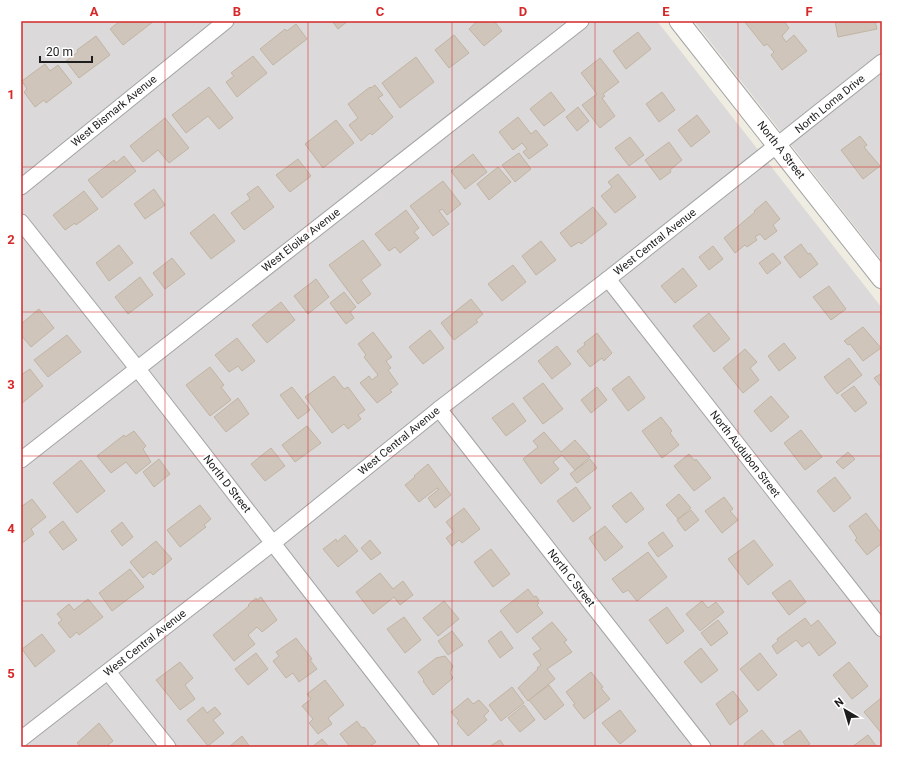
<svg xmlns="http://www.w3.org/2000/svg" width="903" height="768" font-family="Roboto,sans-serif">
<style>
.residential{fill:#dbd9d9}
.building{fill:#cfc5ba;stroke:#c1b4a3}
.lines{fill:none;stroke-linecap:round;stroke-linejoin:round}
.minor-casing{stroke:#a4a4a4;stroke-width:17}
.tertiary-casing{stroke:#a4a4a4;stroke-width:21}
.minor{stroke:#fff;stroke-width:15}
.tertiary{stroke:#fff;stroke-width:19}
.grid{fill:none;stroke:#d62828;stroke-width:1;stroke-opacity:0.55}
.labels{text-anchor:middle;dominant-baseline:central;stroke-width:4;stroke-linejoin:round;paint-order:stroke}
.street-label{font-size:11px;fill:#1d1d1d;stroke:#fff}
.neatline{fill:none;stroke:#d62828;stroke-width:1.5}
.grid-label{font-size:13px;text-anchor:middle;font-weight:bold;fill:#d62828}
</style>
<rect width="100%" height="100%" fill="#efece1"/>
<g class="residential">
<path d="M 21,21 L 657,21 L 882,308 L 882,747 L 21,747 Z"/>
<path d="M 694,21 L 882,21 L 882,261 Z"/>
</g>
<g class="building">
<path d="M 120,21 L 154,21 L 123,45 L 110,29 Z"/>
<path d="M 332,21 L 348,21 L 338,29 Z"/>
<path d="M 477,21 L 494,21 L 502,31 L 484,46 L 469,29 Z"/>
<path d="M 744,21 L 784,21 L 789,28 L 782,36 L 786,42 L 794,35 L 807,51 L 782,70 L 771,55 L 774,52 L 767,44 L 764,46 Z"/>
<path d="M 835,21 L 875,21 L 877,29 L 838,37 Z"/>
<path d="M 296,24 L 307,39 L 273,65 L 260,49 L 285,29 L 287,31 Z"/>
<path d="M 638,32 L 651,49 L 626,69 L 613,51 Z"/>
<path d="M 454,35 L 469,53 L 449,68 L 435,50 Z"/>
<path d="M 96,36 L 110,55 L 79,78 L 66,61 L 78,52 L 77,50 Z"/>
<path d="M 253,56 L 267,73 L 237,97 L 226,82 L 234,76 L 231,73 Z"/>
<path d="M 416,57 L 434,82 L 400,108 L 382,83 Z"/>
<path d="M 600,58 L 619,82 L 603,94 L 605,96 L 602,98 L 615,116 L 600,128 L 582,105 L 597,94 L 581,73 Z"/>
<path d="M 45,64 L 50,71 L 58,65 L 72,83 L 46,103 L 44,100 L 35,107 L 24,92 L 27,89 L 22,81 Z"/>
<path d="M 375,85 L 383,95 L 378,98 L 393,117 L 372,135 L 370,133 L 361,141 L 349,125 L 358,118 L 348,104 L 370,87 L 371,88 Z"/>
<path d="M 209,87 L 233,118 L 219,129 L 208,116 L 186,133 L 172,115 Z"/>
<path d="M 551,92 L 565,110 L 544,126 L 530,109 Z"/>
<path d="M 662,92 L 675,110 L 659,122 L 646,104 Z"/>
<path d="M 578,107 L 589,121 L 577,131 L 566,117 Z"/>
<path d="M 697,115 L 710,132 L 691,147 L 678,130 Z"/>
<path d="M 518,117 L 531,134 L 536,130 L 548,145 L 529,159 L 523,152 L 527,149 L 522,143 L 513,150 L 499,132 Z"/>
<path d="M 165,118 L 189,148 L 169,163 L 158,150 L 143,162 L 130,146 Z"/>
<path d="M 336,120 L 354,143 L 323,168 L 305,144 Z"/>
<path d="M 860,136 L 867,145 L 864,147 L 880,166 L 863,179 L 841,150 Z"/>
<path d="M 630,137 L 644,155 L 629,166 L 615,148 Z"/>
<path d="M 669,142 L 682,160 L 670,170 L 671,172 L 660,180 L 645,160 Z"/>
<path d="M 519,153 L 531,169 L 515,182 L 502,165 Z"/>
<path d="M 473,154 L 487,172 L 465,189 L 451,171 Z"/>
<path d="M 124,156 L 136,171 L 102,198 L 88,180 L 114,160 L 116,163 Z"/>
<path d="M 298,159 L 311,176 L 290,192 L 276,175 Z"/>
<path d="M 498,167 L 511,182 L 489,200 L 477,184 Z"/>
<path d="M 618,174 L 636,197 L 615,213 L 601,196 L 612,187 L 608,182 Z"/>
<path d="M 443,181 L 461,204 L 447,215 L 442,209 L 439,211 L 449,224 L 433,236 L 410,206 Z"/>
<path d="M 258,186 L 274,207 L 244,230 L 231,213 L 250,199 L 247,194 Z"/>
<path d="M 154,189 L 165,205 L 145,219 L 134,204 Z"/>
<path d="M 84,191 L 98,209 L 76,225 L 75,223 L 65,230 L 53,215 Z"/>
<path d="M 766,201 L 780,219 L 773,225 L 777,231 L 765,240 L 760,234 L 755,237 L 757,240 L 747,247 L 745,245 L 735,253 L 724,238 L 755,212 L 754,211 Z"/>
<path d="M 593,207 L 607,224 L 581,244 L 579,242 L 571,247 L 560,233 Z"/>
<path d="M 406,210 L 419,228 L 414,232 L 419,238 L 400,253 L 395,247 L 389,251 L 375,234 Z"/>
<path d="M 214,214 L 235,241 L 211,259 L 190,233 Z"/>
<path d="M 363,240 L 381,265 L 361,280 L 371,294 L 358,304 L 329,265 Z"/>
<path d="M 541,241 L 556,260 L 536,275 L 522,256 Z"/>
<path d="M 801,244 L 808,254 L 810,253 L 818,264 L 800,278 L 784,257 Z"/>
<path d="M 119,245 L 133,263 L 109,281 L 96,263 Z"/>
<path d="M 713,246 L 723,259 L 709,270 L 699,257 Z"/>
<path d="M 773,253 L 781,263 L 767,274 L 759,263 Z"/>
<path d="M 172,258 L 185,274 L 165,289 L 153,273 Z"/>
<path d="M 513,265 L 526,282 L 502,301 L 488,284 Z"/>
<path d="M 683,268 L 697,286 L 675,303 L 661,286 Z"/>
<path d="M 140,277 L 153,295 L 128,314 L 115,297 Z"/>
<path d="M 316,279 L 329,297 L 308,314 L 294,296 Z"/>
<path d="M 829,286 L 846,309 L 831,320 L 813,297 Z"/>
<path d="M 344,292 L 356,307 L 350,312 L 354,318 L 346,324 L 330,303 Z"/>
<path d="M 471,299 L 483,314 L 476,320 L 478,322 L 454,340 L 441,323 Z"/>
<path d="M 281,302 L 295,320 L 267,343 L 252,325 Z"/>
<path d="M 39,309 L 54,328 L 31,347 L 21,335 L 21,324 Z"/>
<path d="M 709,313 L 730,339 L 714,352 L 693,326 Z"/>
<path d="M 863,327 L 881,348 L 863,361 L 850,344 L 848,345 L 844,341 Z"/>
<path d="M 430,330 L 444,348 L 423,364 L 409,347 Z"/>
<path d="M 373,332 L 392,357 L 386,361 L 391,368 L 388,370 L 398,384 L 390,390 L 392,392 L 377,403 L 360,383 L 369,376 L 372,380 L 378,375 L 364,357 L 366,355 L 358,344 Z"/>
<path d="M 597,333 L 612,353 L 604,361 L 602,358 L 590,367 L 577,351 L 585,345 L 584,343 Z"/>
<path d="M 67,335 L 81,352 L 48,377 L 34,360 Z"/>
<path d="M 237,338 L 255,361 L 242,371 L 238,366 L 229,372 L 215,355 Z"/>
<path d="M 784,343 L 796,358 L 779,371 L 768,356 Z"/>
<path d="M 557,346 L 571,364 L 552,379 L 538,361 Z"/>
<path d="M 745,349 L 757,362 L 750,368 L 759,380 L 743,393 L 723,368 Z"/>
<path d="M 849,358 L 862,375 L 837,394 L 824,377 Z"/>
<path d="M 210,367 L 224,385 L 221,387 L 231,400 L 210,416 L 186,385 Z"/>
<path d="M 30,369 L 43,386 L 21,404 L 21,375 Z"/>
<path d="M 882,373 L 882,388 L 874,378 Z"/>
<path d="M 334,376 L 344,389 L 348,387 L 365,410 L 358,415 L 361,419 L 348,429 L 344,424 L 332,433 L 305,397 Z"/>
<path d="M 629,376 L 645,398 L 628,411 L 612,389 Z"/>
<path d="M 543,383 L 563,409 L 543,424 L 523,398 Z"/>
<path d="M 854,386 L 867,403 L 855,412 L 841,395 Z"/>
<path d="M 292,387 L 310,410 L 298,419 L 280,395 Z"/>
<path d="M 597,387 L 607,400 L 591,413 L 581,400 Z"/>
<path d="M 771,396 L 789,417 L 771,432 L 754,411 Z"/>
<path d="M 238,398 L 249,414 L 226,432 L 214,417 Z"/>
<path d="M 513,403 L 526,421 L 506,436 L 492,418 Z"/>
<path d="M 661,417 L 672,431 L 670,433 L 679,445 L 662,458 L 642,431 Z"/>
<path d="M 307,426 L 321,443 L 295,462 L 282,445 Z"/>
<path d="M 801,430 L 822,457 L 805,470 L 784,443 Z"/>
<path d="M 134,431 L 146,446 L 143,449 L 151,462 L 136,474 L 126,462 L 111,473 L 97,456 L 124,435 L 125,437 Z"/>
<path d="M 544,432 L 561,452 L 575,440 L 590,457 L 575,470 L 562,455 L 553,462 L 559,469 L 541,484 L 523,459 L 538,447 L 533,441 Z"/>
<path d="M 271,448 L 285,466 L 265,481 L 251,464 Z"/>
<path d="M 848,452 L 855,459 L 843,469 L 836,462 Z"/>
<path d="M 689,454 L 695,461 L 696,459 L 711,478 L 694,491 L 674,466 Z"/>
<path d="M 159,459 L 170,474 L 154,487 L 143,472 Z"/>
<path d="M 590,459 L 597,468 L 577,483 L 570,474 Z"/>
<path d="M 81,460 L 105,491 L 77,513 L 53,483 Z"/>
<path d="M 428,464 L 451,495 L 435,508 L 428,498 L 439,489 L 437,488 L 419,502 L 405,485 L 415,477 L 414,476 Z"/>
<path d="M 835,477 L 851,498 L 834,512 L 817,491 Z"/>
<path d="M 576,487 L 591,508 L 573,522 L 557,501 Z"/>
<path d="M 631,492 L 644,509 L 626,523 L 612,506 Z"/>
<path d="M 679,494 L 691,508 L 678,519 L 666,505 Z"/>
<path d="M 724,497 L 733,509 L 730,511 L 738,520 L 722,533 L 705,511 Z"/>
<path d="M 32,499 L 46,517 L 31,529 L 34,534 L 21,544 L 21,507 Z"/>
<path d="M 200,505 L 211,519 L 204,525 L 206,527 L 180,547 L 167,530 Z"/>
<path d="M 464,508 L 480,529 L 462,543 L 459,540 L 452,546 L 446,538 L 454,532 L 446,522 Z"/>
<path d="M 691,510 L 699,520 L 685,531 L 677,520 Z"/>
<path d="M 866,513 L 882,534 L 882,543 L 867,555 L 855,540 L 857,538 L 849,526 Z"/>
<path d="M 63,521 L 77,540 L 63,550 L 49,532 Z"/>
<path d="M 122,522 L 133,537 L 122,546 L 111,531 Z"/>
<path d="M 605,526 L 623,547 L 605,561 L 589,538 Z"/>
<path d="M 663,532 L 673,546 L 658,557 L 648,543 Z"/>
<path d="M 345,535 L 358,551 L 338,567 L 323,549 L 336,539 L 337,542 Z"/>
<path d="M 370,540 L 381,553 L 371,560 L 361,548 Z"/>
<path d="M 754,540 L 773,565 L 748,585 L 728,559 Z"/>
<path d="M 156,541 L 172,559 L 153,575 L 150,572 L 143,578 L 130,562 Z"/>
<path d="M 491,549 L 510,574 L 493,587 L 474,562 Z"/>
<path d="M 648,552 L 667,577 L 637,601 L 628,590 L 623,593 L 612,579 Z"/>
<path d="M 130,569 L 144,587 L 112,611 L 99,593 Z"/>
<path d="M 380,573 L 393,589 L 403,581 L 413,595 L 400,605 L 394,597 L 373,614 L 356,592 Z"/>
<path d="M 790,580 L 806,602 L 789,615 L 772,593 Z"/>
<path d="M 528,589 L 534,597 L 536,596 L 539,600 L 537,602 L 539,603 L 537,605 L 543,613 L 517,633 L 500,611 Z"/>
<path d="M 261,597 L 277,620 L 262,632 L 257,627 L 248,635 L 255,644 L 234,661 L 213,635 L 249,606 L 248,605 L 256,598 L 257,600 Z"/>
<path d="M 88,599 L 103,617 L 79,635 L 77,632 L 70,638 L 58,623 L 62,620 L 57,614 L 69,604 L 74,610 Z"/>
<path d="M 444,601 L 459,619 L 438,636 L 423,618 Z"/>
<path d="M 702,601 L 708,608 L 716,602 L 724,612 L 700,631 L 686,614 Z"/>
<path d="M 667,607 L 684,631 L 667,644 L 649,620 Z"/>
<path d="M 404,617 L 421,640 L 405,653 L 387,629 Z"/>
<path d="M 805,618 L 811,626 L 818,620 L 836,643 L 819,656 L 809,642 L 802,647 L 796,640 L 777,654 L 772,646 L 778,641 L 777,639 Z"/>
<path d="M 718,620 L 728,633 L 711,646 L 701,633 Z"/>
<path d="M 552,622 L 567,640 L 564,642 L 572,652 L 547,669 L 555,679 L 528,701 L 518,688 L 538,669 L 537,668 L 541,665 L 533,654 L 541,649 L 532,638 Z"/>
<path d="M 452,631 L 463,645 L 448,655 L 438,641 Z"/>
<path d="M 501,631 L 513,648 L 500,658 L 488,641 Z"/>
<path d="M 42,634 L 55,651 L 35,667 L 22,649 Z"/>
<path d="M 296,638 L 312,659 L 310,660 L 317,669 L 299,682 L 293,673 L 286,678 L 273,661 L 279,656 L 276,652 Z"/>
<path d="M 701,648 L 718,670 L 701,683 L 684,662 Z"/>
<path d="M 256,653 L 268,669 L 248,685 L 235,669 Z"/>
<path d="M 760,653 L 777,675 L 758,691 L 740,669 Z"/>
<path d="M 445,656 L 453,666 L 450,673 L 453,678 L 433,695 L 423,681 L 424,680 L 418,672 L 436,658 Z"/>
<path d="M 180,662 L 193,678 L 185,685 L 195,699 L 180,710 L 156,680 Z"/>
<path d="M 849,662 L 868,686 L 852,699 L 833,675 Z"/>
<path d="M 591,672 L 603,687 L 601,688 L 610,699 L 584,719 L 573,705 L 575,704 L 566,692 Z"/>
<path d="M 325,680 L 344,705 L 328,718 L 332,724 L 318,734 L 309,723 L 313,719 L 302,706 L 311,699 L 307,694 Z"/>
<path d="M 549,685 L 564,705 L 545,720 L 529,700 Z"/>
<path d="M 512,687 L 524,703 L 501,721 L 489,705 Z"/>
<path d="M 733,691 L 748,711 L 730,725 L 716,704 Z"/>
<path d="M 468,698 L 473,704 L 479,700 L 489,711 L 484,716 L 487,720 L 468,736 L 457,723 L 459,721 L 451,712 Z"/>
<path d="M 881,698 L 882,699 L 882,734 L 864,712 Z"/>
<path d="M 524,705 L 535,720 L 520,732 L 508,718 Z"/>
<path d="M 203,707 L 207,713 L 215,707 L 221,714 L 213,720 L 224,733 L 208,746 L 187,720 Z"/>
<path d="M 620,710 L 636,731 L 620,744 L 602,723 Z"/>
<path d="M 357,721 L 362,728 L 364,727 L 376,742 L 369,747 L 350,747 L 340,734 Z"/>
<path d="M 99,723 L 113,741 L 108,745 L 110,747 L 81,747 L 77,743 Z"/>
<path d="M 762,730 L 776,747 L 746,747 L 744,744 Z"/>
<path d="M 800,730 L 810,744 L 805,747 L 787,747 L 783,742 Z"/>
<path d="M 868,735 L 877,747 L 852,747 Z"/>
<path d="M 242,736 L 250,747 L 229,747 Z"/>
<path d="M 322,739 L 329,747 L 312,747 Z"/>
<path d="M 500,740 L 505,747 L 489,747 Z"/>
</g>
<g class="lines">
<defs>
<g id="minor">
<path d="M 21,187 L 226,21"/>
<path d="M 21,222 L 137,368 L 431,747"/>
<path d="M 608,279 L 882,629"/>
<path d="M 439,409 L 703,747"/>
<path d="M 21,460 L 581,21"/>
<path d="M 108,672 L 168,747"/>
<path d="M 21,739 L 273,543 L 439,409 L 608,279 L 882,62"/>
</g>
<path id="tertiary" d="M 679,21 L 882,279"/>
</defs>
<use href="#minor" class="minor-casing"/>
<use href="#tertiary" class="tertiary-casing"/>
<use href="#minor" class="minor"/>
<use href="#tertiary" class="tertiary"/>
</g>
<path class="grid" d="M 165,21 L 165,747M 308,21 L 308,747M 452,21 L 452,747M 595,21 L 595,747M 738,21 L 738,747M 21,167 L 882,167M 21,312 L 882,312M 21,456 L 882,456M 21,601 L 882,601"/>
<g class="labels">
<g class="street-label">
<text transform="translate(830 104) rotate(-39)">North Loma Drive</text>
<text transform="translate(114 111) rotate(-39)">West Bismark Avenue</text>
<text transform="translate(781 150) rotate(52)">North A Street</text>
<text transform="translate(301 240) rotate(-38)">West Eloika Avenue</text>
<text transform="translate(655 242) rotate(-38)">West Central Avenue</text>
<text transform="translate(399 441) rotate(-39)">West Central Avenue</text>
<text transform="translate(745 454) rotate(52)">North Audubon Street</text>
<text transform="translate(227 484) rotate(52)">North D Street</text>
<text transform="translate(571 578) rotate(52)">North C Street</text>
<text transform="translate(145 643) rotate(-38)">West Central Avenue</text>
</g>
</g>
<rect width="903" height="768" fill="none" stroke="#ffffff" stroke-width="44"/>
<g transform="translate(845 710) rotate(322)" stroke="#ffffff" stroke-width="3" paint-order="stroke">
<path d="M0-3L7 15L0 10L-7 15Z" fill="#1d1d1d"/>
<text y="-6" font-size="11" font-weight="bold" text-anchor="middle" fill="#1d1d1d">N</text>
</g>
<path d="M40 56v6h52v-6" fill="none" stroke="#1d1d1d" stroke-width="2"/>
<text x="46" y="56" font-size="12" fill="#1d1d1d" stroke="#ffffff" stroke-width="3" paint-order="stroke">20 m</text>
<rect x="22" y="22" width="859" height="724" class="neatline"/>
<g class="grid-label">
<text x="94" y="16">A</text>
<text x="237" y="16">B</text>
<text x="380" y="16">C</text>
<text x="523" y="16">D</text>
<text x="666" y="16">E</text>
<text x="809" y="16">F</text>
<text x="11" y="99">1</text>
<text x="11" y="244">2</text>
<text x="11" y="389">3</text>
<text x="11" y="533">4</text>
<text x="11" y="678">5</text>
</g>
</svg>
